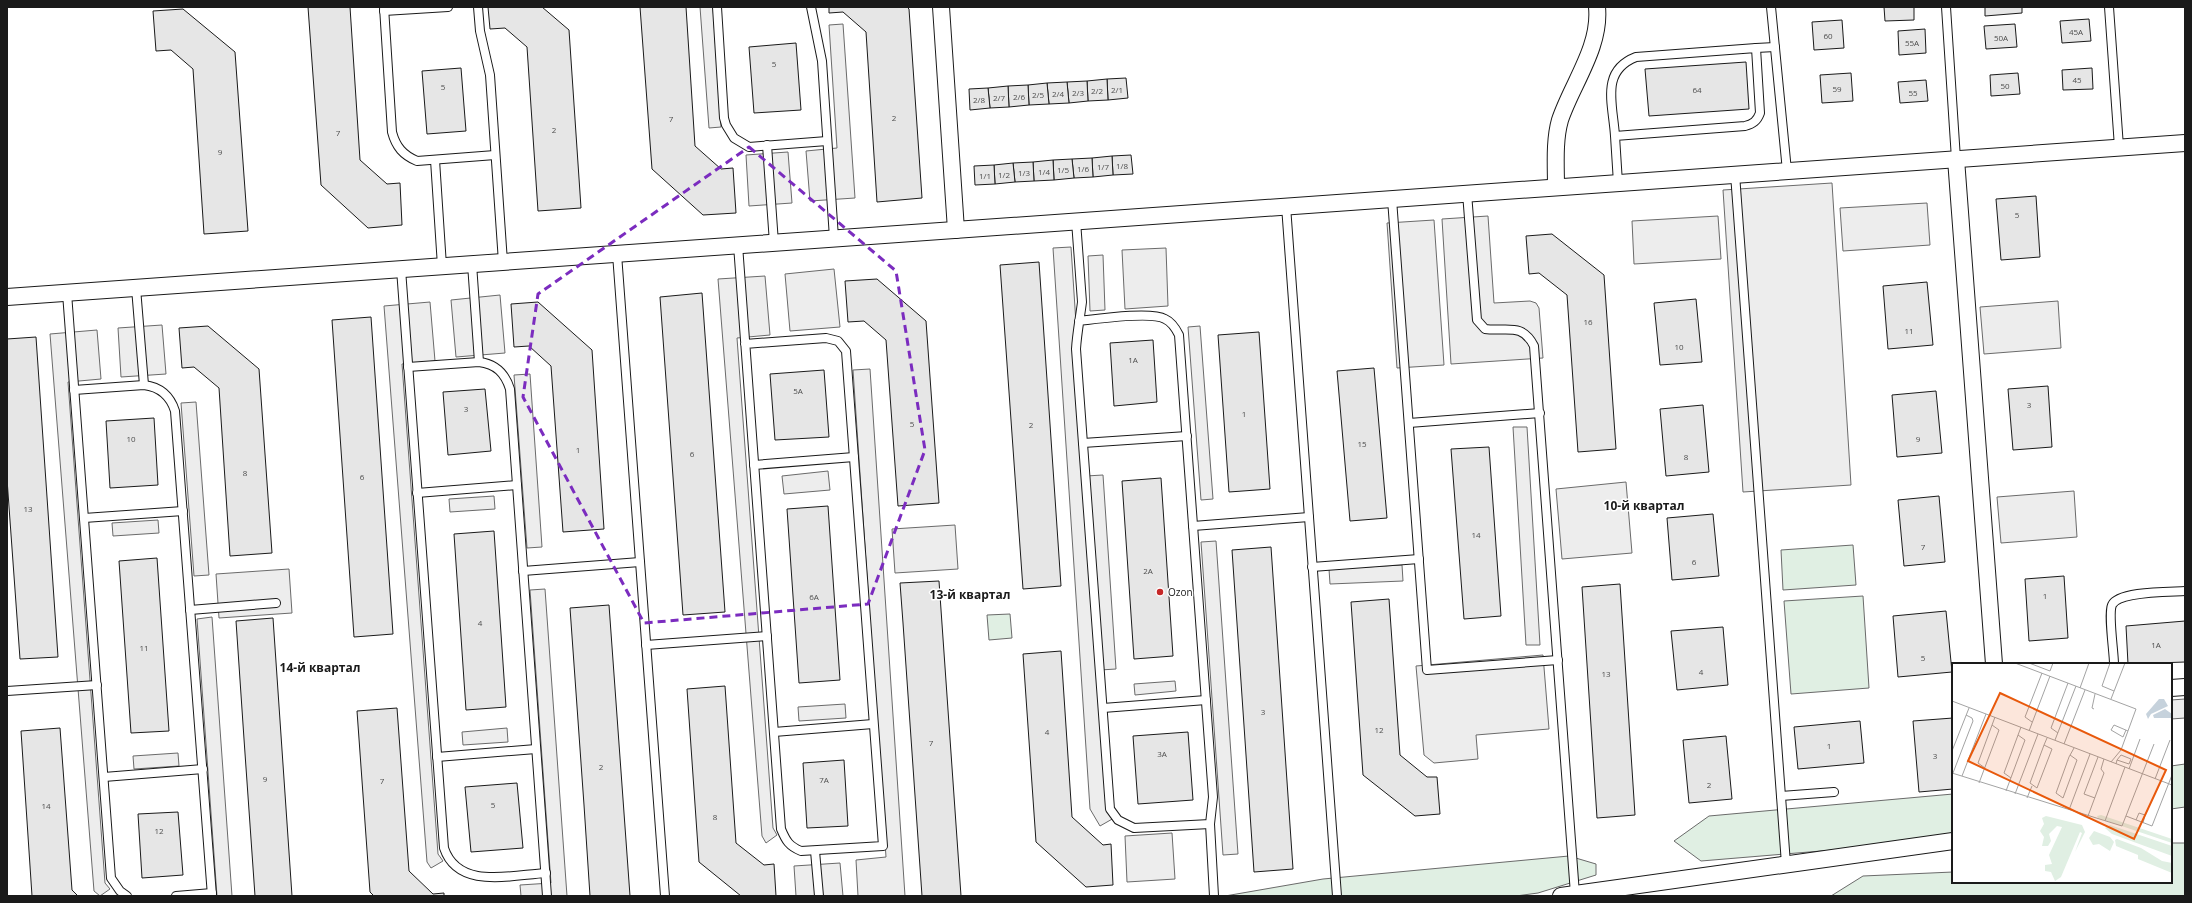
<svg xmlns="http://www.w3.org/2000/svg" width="2192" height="903" font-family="'Open Sans',sans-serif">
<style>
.green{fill:#e0efe3;stroke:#6a6a6a}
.parking{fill:#ededed;stroke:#6a6a6a}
.building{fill:#e6e6e6;stroke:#1a1a1a}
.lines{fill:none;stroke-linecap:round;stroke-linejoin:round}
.lane-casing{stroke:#1a1a1a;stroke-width:10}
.street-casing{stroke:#1a1a1a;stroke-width:18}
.lane{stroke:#fff;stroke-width:8}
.street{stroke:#fff;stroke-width:16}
.marked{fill:none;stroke:#7b2cbf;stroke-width:3;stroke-dasharray:8 5;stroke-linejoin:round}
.poi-dot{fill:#c62828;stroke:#fff;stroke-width:1.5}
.labels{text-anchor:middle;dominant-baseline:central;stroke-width:3;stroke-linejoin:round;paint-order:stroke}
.number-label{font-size:8px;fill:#4d4d4d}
.poi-label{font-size:10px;fill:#1a1a1a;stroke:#fff;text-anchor:start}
.quarter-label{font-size:12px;font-weight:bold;fill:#1a1a1a;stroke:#fff}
.inset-road{fill:none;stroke:#a3a3a3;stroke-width:1}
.view{fill:#e8590c;fill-opacity:0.15;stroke:#e8590c;stroke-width:2}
.inset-edge{fill:none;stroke:#1a1a1a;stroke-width:2}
</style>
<rect width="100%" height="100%" fill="#fff"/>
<g class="green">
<path d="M 1853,545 L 1856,585 L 1783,590 L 1781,550 Z"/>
<path d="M 1863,596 L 1869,688 L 1791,694 L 1784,601 Z"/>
<path d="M 1010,614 L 1012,638 L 989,640 L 987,615 Z"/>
<path d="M 2185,764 L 2185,807 L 2171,809 L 2171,766 Z"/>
<path d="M 1953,794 L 1953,840 L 1701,861 L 1674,841 L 1709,816 Z"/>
<path d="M 2171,843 L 2185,843 L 2185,896 L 1831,896 L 1863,876 L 1953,872 L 1953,882 L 2171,882 Z"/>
<path d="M 1569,856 L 1596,864 L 1596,875 L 1538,893 L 1516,896 L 1225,896 L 1323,879 Z"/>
</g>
<g class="parking">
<path d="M 700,7 L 713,7 L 721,127 L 709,128 Z"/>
<path d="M 843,24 L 855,198 L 810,201 L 806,151 L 837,148 L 829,25 Z"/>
<path d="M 788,152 L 792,203 L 749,206 L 746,155 Z"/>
<path d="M 1832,183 L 1851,485 L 1743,492 L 1723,190 Z"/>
<path d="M 1927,203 L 1930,245 L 1843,251 L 1840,208 Z"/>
<path d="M 1488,216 L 1494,303 L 1530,301 L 1536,303 L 1539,308 L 1543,358 L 1451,364 L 1442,219 Z"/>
<path d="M 1718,216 L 1721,259 L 1634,264 L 1632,221 Z"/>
<path d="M 1434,220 L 1444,365 L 1397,368 L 1387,223 Z"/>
<path d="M 1071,247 L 1086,476 L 1103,475 L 1116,669 L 1100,670 L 1114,818 L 1100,826 L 1090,809 L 1053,248 Z"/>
<path d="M 1166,248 L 1168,306 L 1125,309 L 1122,250 Z"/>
<path d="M 1103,255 L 1105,310 L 1090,311 L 1088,256 Z"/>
<path d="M 834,269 L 840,327 L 790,331 L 785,274 Z"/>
<path d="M 765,276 L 770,335 L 737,338 L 773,828 L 777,835 L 766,843 L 762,836 L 718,279 Z"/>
<path d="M 500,295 L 505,353 L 456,357 L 451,300 Z"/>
<path d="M 2058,301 L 2061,348 L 1984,354 L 1980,307 Z"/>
<path d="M 430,302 L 435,361 L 402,364 L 438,854 L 443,861 L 431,868 L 427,862 L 384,306 Z"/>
<path d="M 162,325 L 166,374 L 121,377 L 118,328 Z"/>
<path d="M 1200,326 L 1213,499 L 1201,500 L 1188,327 Z"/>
<path d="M 97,330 L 101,379 L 68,382 L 105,883 L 110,889 L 100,896 L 94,891 L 50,334 Z"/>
<path d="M 870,369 L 905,896 L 858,896 L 856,860 L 886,857 L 853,370 Z"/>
<path d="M 530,374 L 542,547 L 527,548 L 514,375 Z"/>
<path d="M 196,402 L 209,575 L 194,576 L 181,403 Z"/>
<path d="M 1513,427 L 1527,427 L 1540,645 L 1526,645 Z"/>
<path d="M 828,471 L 830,490 L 784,494 L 782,476 Z"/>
<path d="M 1626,482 L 1632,553 L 1562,559 L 1556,489 Z"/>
<path d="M 2074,491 L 2077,537 L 2001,543 L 1997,497 Z"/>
<path d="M 494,496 L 495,509 L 450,512 L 449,499 Z"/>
<path d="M 158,520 L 159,533 L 113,536 L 112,523 Z"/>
<path d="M 955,525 L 958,569 L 895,573 L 892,529 Z"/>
<path d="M 1216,541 L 1238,854 L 1223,855 L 1201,542 Z"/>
<path d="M 1402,565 L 1403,581 L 1330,584 L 1329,569 Z"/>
<path d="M 289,569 L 292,613 L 219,618 L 216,574 Z"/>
<path d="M 545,589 L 567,896 L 521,896 L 520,885 L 551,883 L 530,590 Z"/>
<path d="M 212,617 L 232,896 L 217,896 L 197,619 Z"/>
<path d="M 1543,655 L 1549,729 L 1476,735 L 1478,759 L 1434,763 L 1424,755 L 1416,666 Z"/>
<path d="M 1175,681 L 1176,691 L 1135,695 L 1134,684 Z"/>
<path d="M 2185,699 L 2185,718 L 2171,719 L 2171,700 Z"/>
<path d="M 845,704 L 846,718 L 799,721 L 798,707 Z"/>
<path d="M 507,728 L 508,742 L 463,745 L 462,732 Z"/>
<path d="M 178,753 L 179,766 L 134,769 L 133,756 Z"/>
<path d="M 1172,833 L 1175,879 L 1127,882 L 1125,836 Z"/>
<path d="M 840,863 L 843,896 L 796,896 L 794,866 Z"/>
</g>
<g class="building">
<path d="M 308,7 L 350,7 L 360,160 L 387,184 L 400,183 L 402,225 L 368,228 L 321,185 Z"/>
<path d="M 488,7 L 542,7 L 569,30 L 581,208 L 538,211 L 527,47 L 505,28 L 490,29 Z"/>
<path d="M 640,7 L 686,7 L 695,146 L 721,169 L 733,168 L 736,213 L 703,215 L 652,169 Z"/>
<path d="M 829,7 L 907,7 L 909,9 L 922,198 L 877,202 L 866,32 L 843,12 L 829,13 Z"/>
<path d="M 1884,7 L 1914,7 L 1914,20 L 1885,21 Z"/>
<path d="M 1985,7 L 2022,7 L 2022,13 L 1985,16 Z"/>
<path d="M 183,9 L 235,52 L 248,231 L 204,234 L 193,69 L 171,50 L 156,51 L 153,11 Z"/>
<path d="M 2089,19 L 2091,41 L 2062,43 L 2060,21 Z"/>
<path d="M 1842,20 L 1844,48 L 1814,50 L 1812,22 Z"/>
<path d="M 2015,24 L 2017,47 L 1986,49 L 1984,26 Z"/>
<path d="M 1925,29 L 1926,53 L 1899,55 L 1898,31 Z"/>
<path d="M 796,43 L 801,110 L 754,113 L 749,47 Z"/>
<path d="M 1746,62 L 1749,109 L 1649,116 L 1645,69 Z"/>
<path d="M 461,68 L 466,131 L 427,134 L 422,71 Z"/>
<path d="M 2092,68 L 2093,89 L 2063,90 L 2062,70 Z"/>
<path d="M 1851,73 L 1853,101 L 1822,103 L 1820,75 Z"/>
<path d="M 2018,73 L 2020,94 L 1991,96 L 1990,75 Z"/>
<path d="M 1126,78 L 1128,98 L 1108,100 L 1107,79 Z"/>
<path d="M 1107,79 L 1108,100 L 1088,101 L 1087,81 Z"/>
<path d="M 1926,80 L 1928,101 L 1900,103 L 1898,82 Z"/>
<path d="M 1087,81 L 1088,101 L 1069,103 L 1067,82 Z"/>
<path d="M 1067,82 L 1069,103 L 1049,104 L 1047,83 Z"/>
<path d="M 1047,83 L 1049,104 L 1029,105 L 1028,85 Z"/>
<path d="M 1028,85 L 1029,105 L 1009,107 L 1008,86 Z"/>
<path d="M 1008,86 L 1009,107 L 990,108 L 988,88 Z"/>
<path d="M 988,88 L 990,108 L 970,110 L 969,89 Z"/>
<path d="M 1131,155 L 1133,174 L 1113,175 L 1112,156 Z"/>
<path d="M 1112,156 L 1113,175 L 1093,177 L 1092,158 Z"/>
<path d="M 1092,158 L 1093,177 L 1074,178 L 1072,159 Z"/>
<path d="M 1072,159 L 1074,178 L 1054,180 L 1053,160 Z"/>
<path d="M 1053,160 L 1054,180 L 1034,181 L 1033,162 Z"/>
<path d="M 1033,162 L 1034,181 L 1015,182 L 1013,163 Z"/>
<path d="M 1013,163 L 1015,182 L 995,184 L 994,165 Z"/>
<path d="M 994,165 L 995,184 L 975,185 L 974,166 Z"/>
<path d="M 2036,196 L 2040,257 L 2001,260 L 1996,199 Z"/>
<path d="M 1552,234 L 1604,275 L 1616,449 L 1578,452 L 1567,295 L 1539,273 L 1529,274 L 1526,236 Z"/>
<path d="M 1039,262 L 1061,586 L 1023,589 L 1000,265 Z"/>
<path d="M 877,279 L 926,321 L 939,503 L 898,506 L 886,340 L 864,321 L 848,322 L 845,281 Z"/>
<path d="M 1927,282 L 1933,345 L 1888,349 L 1883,286 Z"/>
<path d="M 702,293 L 725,612 L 683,615 L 660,297 Z"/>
<path d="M 1696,299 L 1702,362 L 1660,365 L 1654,303 Z"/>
<path d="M 538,302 L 592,350 L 604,529 L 563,532 L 551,366 L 529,346 L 514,347 L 511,304 Z"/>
<path d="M 371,317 L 393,634 L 354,637 L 332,320 Z"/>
<path d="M 208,326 L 259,369 L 272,553 L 230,556 L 219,388 L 194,367 L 182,368 L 179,328 Z"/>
<path d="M 1259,332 L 1270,489 L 1229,492 L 1218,335 Z"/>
<path d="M 36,337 L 58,657 L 20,659 L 7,479 L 7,339 Z"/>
<path d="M 1153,340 L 1157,402 L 1114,406 L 1110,343 Z"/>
<path d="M 1374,368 L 1387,518 L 1350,521 L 1337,371 Z"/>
<path d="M 824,370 L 829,437 L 775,440 L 770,374 Z"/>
<path d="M 2048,386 L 2052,447 L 2013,450 L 2008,389 Z"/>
<path d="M 485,389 L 491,451 L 448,455 L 443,392 Z"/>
<path d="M 1936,391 L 1942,453 L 1897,457 L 1892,395 Z"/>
<path d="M 1703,405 L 1709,472 L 1666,476 L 1660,409 Z"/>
<path d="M 154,418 L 158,485 L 110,488 L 106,421 Z"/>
<path d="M 1489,447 L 1501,616 L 1464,619 L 1451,449 Z"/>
<path d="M 1161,478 L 1173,656 L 1134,659 L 1122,481 Z"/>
<path d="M 1939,496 L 1945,562 L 1904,566 L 1898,500 Z"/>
<path d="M 828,506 L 840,680 L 799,683 L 787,509 Z"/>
<path d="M 1713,514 L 1719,576 L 1672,580 L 1667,518 Z"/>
<path d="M 494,531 L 506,707 L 466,710 L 454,534 Z"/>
<path d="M 1271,547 L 1293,869 L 1254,872 L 1232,550 Z"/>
<path d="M 157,558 L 169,731 L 131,733 L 119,561 Z"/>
<path d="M 2064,576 L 2068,638 L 2029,641 L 2025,579 Z"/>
<path d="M 939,581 L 961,896 L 922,896 L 903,623 L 900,583 Z"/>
<path d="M 1620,584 L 1635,815 L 1597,818 L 1582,587 Z"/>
<path d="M 1389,599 L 1400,755 L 1427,777 L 1437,777 L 1440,814 L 1415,816 L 1363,775 L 1351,602 Z"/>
<path d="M 609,605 L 630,896 L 590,896 L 584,805 L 570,608 Z"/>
<path d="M 1946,611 L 1952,672 L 1898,677 L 1893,616 Z"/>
<path d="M 273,618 L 292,896 L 255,896 L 244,739 L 236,621 Z"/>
<path d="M 2185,621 L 2185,662 L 2128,664 L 2126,626 Z"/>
<path d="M 1723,627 L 1728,685 L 1677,690 L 1671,631 Z"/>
<path d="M 1061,651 L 1072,817 L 1103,845 L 1111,844 L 1113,885 L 1086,887 L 1036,842 L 1023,654 Z"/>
<path d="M 725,686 L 736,843 L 764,865 L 774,864 L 776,896 L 741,896 L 699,862 L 687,689 Z"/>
<path d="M 397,708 L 409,871 L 433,894 L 444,893 L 444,896 L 374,896 L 370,892 L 357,711 Z"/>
<path d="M 1953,718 L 1953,789 L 1919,792 L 1913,721 Z"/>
<path d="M 1860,721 L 1864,763 L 1798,769 L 1794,727 Z"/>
<path d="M 60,728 L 72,890 L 78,896 L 32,896 L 21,731 Z"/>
<path d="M 1188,732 L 1193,800 L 1138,804 L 1133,736 Z"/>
<path d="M 1726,736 L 1732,799 L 1689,803 L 1683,740 Z"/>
<path d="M 844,760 L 848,826 L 807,828 L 803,763 Z"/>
<path d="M 517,783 L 523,848 L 471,852 L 465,787 Z"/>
<path d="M 178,812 L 183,875 L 142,878 L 138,814 Z"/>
</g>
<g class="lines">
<defs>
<g id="lane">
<path d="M 384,7 L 392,132 C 396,147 403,155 417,161 L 495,155"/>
<path d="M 478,7 L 480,31 L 490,75 L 503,262"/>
<path d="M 717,7 L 724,118 L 726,125 L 734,138 L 749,147 L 827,141"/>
<path d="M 811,7 L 822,61 L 834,238"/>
<path d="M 1771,7 L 1787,171"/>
<path d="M 1946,7 L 1956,159"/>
<path d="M 2109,7 L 2119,147"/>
<path d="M 384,11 L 448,7"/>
<path d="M 1756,48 L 1775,47"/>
<path d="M 1615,136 C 1613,104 1600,71 1636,57 L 1756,48 L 1760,113 C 1757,121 1753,124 1745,126 L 1615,136 L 1618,183"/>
<path d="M 767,145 L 774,243"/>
<path d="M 435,160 L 442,266"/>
<path d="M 1735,174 L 1786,864"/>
<path d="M 1467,193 L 1477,320 L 1485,329 C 1506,332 1522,322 1534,346 L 1575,894"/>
<path d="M 1392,199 L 1427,670 L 1558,660"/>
<path d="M 1286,206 L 1337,896"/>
<path d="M 1076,221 L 1082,302 C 1080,318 1077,333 1076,349 L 1110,809 L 1118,820 L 1134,828 L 1210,824 L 1213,797 L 1179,335 C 1176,329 1172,322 1165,319 C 1151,311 1097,319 1079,321"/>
<path d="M 738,245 L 781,829 C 786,841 789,846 801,851 L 883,846 L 846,351 L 838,341 L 826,338 L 745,344"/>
<path d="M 617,254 L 665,896"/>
<path d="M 472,264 L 479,362"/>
<path d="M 401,269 L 444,848 C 458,890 511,875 546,873"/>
<path d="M 136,288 L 144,385"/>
<path d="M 67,293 L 111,878 L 120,891 L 127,896"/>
<path d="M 408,367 L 479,362 C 496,364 505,373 510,389 L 547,896"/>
<path d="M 74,390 L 144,385 C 160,387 170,395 175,411 L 212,896"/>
<path d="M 1409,423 L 1540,413"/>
<path d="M 1083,443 L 1187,436"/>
<path d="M 754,465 L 854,457"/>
<path d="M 417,493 L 517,485"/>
<path d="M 84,518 L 183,511"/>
<path d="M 1193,526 L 1309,517"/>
<path d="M 1312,567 L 1419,559"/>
<path d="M 523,571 L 640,562"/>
<path d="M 190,610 L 276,603"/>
<path d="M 646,645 L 767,636"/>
<path d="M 2114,664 C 2114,652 2108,614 2112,605 C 2118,591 2170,592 2185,591"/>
<path d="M 7,691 L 97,685"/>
<path d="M 1103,708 L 1206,700"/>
<path d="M 774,732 L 873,724"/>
<path d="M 437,757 L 536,749"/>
<path d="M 104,777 L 203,769"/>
<path d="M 1781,796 L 1834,792"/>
<path d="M 1210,824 L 1214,896"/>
<path d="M 815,851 L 819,896"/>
<path d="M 176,896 L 212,893"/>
</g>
<g id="street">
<path d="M 941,7 L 956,230"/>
<path d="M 1956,159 L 1994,664"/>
<path d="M 1556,187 C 1556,166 1554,141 1560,120 C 1572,84 1601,47 1597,7"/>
<path d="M 7,297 L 2185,143"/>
<path d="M 2171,688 L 2185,687"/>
<path d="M 1561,896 L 1953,841"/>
</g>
</defs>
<use href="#lane" class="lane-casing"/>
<use href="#street" class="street-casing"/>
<use href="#lane" class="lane"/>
<use href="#street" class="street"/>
</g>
<path class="marked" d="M 749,147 L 896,271 L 925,450 L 868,604 L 644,623 L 523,397 L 538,294 Z"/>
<circle class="poi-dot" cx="1160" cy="592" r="4"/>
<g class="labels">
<g class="number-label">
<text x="2076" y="31">45А</text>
<text x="1828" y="35">60</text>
<text x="2001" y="37">50А</text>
<text x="1912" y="42">55А</text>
<text x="774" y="63">5</text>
<text x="2077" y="79">45</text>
<text x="2005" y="85">50</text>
<text x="443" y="86">5</text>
<text x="1837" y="88">59</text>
<text x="1117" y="89">2/1</text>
<text x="1697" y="89">64</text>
<text x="1097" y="90">2/2</text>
<text x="1078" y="92">2/3</text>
<text x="1913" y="92">55</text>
<text x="1058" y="93">2/4</text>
<text x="1038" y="94">2/5</text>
<text x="1019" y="96">2/6</text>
<text x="999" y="97">2/7</text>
<text x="979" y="99">2/8</text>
<text x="894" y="117">2</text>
<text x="671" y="118">7</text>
<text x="554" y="129">2</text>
<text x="338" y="132">7</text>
<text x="220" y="151">9</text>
<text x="1122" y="165">1/8</text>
<text x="1103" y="166">1/7</text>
<text x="1083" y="168">1/6</text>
<text x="1063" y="169">1/5</text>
<text x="1044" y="171">1/4</text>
<text x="1024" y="172">1/3</text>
<text x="1004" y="174">1/2</text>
<text x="985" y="175">1/1</text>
<text x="2017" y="214">5</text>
<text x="1588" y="321">16</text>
<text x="1909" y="330">11</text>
<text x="1679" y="346">10</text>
<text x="1133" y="359">1А</text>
<text x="798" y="390">5А</text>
<text x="2029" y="404">3</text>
<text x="466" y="408">3</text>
<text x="1244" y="413">1</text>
<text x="912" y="423">5</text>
<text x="1031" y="424">2</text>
<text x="131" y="438">10</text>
<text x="1918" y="438">9</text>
<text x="1362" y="443">15</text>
<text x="578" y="449">1</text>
<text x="692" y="453">6</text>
<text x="1686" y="456">8</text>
<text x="245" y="472">8</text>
<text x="362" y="476">6</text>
<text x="28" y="508">13</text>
<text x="1476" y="534">14</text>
<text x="1923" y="546">7</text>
<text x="1694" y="561">6</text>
<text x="1148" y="570">2А</text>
<text x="2045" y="595">1</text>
<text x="814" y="596">6А</text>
<text x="480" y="622">4</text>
<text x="2156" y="644">1А</text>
<text x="144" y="647">11</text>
<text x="1923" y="657">5</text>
<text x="1701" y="671">4</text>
<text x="1606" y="673">13</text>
<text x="1263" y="711">3</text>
<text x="1379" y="729">12</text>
<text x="1047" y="731">4</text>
<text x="931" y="742">7</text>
<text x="1829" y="745">1</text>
<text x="1162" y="753">3А</text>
<text x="1935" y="755">3</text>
<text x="601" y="766">2</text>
<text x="265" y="778">9</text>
<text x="824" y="779">7А</text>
<text x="382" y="780">7</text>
<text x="1709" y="784">2</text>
<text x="493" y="804">5</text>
<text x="46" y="805">14</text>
<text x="715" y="816">8</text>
<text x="159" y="830">12</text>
</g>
<g class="poi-label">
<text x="1168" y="592">Ozon</text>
</g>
<g class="quarter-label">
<text x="1644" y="505">10-й квартал</text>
<text x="970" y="594">13-й квартал</text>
<text x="320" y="667">14-й квартал</text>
</g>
</g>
<g transform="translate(1952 663)">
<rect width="220" height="220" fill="#fff"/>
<path d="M 149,152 L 220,176 L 220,180 L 146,155 L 145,153 ZM 94,153 L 130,162 L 133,169 L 123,189 L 130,170 L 128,169 L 109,214 L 103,218 L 99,209 L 93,208 L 93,202 L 100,201 L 97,192 L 110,164 L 105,163 L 97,171 L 99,178 L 96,183 L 90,183 L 92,174 L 88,168 L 92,161 L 90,155 ZM 158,162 L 220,183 L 220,193 L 160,171 L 153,165 ZM 142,168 L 158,174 L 162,179 L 158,188 L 147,181 L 141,182 L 137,175 ZM 165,176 L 189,185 L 210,198 L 220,200 L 220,210 L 186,196 L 186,192 L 164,183 L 163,177 Z" fill="#e0efe3"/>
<path d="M 207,36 L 212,36 L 216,43 L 199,51 L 196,56 L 194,51 ZM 213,46 L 220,51 L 219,55 L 202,55 L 201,52 Z" fill="#c6d2dc"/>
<path class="inset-road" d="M 63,0 L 184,46 L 169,87 L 159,99M 77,0 L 98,8 L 101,0M 158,0 L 150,23 L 162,28M 128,25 L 137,0M 159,36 L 173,0M 0,38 L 220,122M 142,46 L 140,45 L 143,31M 80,59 L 73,54 L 90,10M 174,67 L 171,74 L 159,67 L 162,62 L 176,68M 77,68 L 98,13M 106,70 L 99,65 L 116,20M 103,77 L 124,23M 112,81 L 133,27M 92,82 L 100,86 L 85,125 L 78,120 L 92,82 L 95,75M 0,88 L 17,45M 118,92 L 125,97 L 111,135 L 104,130 L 117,94 L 122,85M 164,101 L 165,97 L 177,101 L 179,96 L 169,92 L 165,97M 33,105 L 26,100 L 43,54M 177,106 L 188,76M 0,110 L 170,163 L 202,81M 1,110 L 21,58 L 20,55 L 14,52M 10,113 L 34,51M 59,115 L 52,110 L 69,64M 203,116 L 218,77M 27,120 L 47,67 L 40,62M 54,128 L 73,77 L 66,72M 63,131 L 86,71M 75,135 L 80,123M 143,135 L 132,131 L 146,94M 117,147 L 138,91M 136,153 L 152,110 L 149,106 L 152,96M 174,153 L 200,163 L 220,112M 184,157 L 187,150 L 193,152 L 191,160M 153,158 L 173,104"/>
<path class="view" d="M 48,30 L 214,107 L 182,176 L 16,98 Z"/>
<rect width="220" height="220" class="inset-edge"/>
</g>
<rect width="2192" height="903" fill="none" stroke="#1a1a1a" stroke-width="16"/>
</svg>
